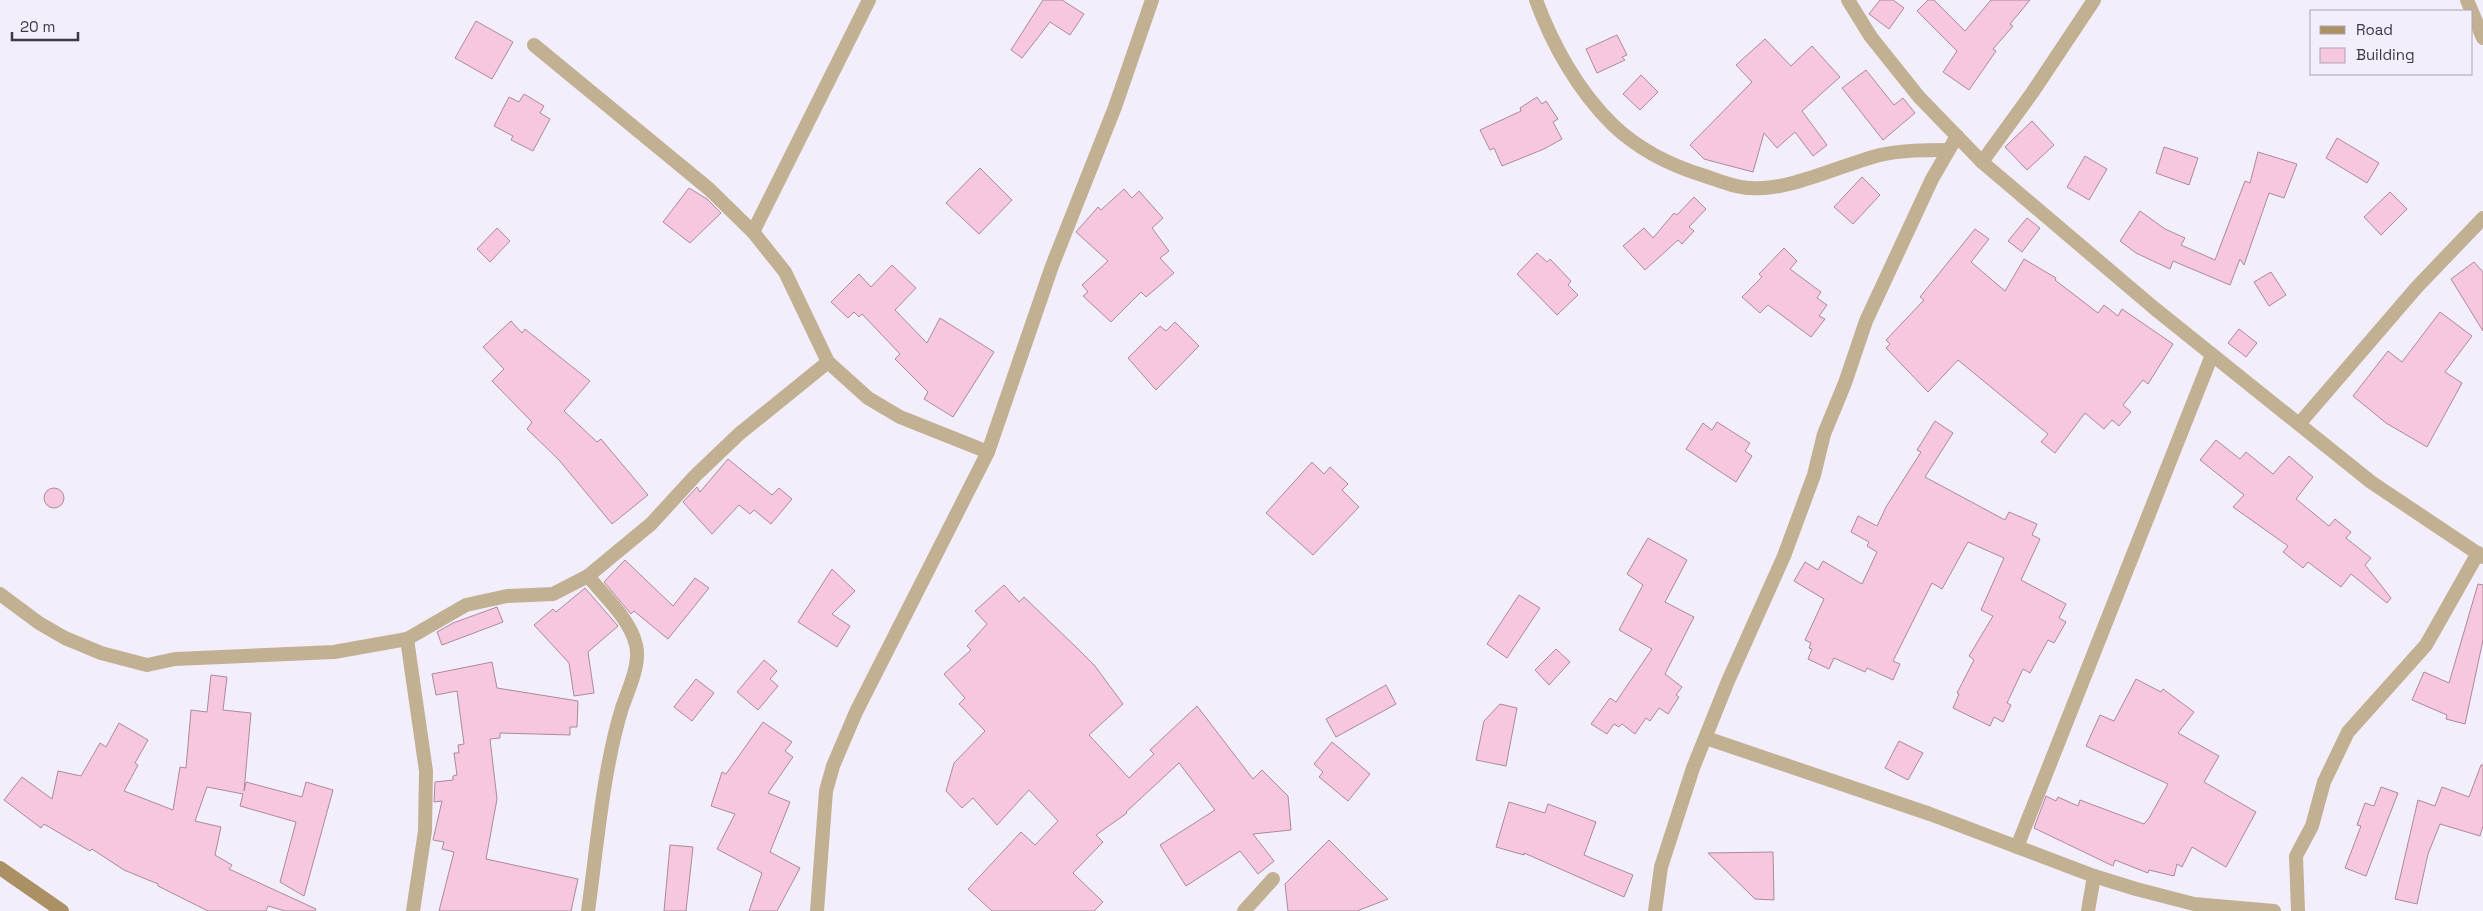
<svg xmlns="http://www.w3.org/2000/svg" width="2483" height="911" font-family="'Space Grotesk',sans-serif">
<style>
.building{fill:#f6c7df;stroke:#ab8a9a}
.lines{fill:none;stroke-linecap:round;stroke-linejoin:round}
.minor{stroke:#c2b092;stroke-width:14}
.tertiary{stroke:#c2b092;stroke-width:14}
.secondary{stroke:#aa9062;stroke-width:14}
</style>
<rect width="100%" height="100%" fill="#f3eefb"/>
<g class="building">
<path d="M 1043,0 L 1062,0 L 1084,14 L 1070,35 L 1050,22 L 1022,58 L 1011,50 Z"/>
<path d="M 1880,0 L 1893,0 L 1904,8 L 1889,29 L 1869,14 Z"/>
<path d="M 1928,0 L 1934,0 L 1965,31 L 1991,0 L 2030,0 L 2010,24 L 2013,26 L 1993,49 L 1996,51 L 1969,90 L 1943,72 L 1957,51 L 1917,11 Z"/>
<path d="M 476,21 L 513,42 L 492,79 L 455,58 Z"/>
<path d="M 1617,35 L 1627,55 L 1622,57 L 1625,60 L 1597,73 L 1586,49 Z"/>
<path d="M 1765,39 L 1791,66 L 1812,46 L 1840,77 L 1802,111 L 1827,145 L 1813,156 L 1795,132 L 1777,148 L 1764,133 L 1753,172 L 1704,159 L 1690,145 L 1752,82 L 1736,65 Z"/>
<path d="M 1866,70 L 1894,105 L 1903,98 L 1915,113 L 1883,140 L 1842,88 Z"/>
<path d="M 1641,75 L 1658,92 L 1640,110 L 1623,94 Z"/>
<path d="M 524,94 L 544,106 L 540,113 L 550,119 L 533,151 L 511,140 L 513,136 L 494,126 L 509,97 L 519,102 Z"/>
<path d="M 1537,97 L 1542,104 L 1546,101 L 1558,119 L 1553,122 L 1562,139 L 1544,149 L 1502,166 L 1494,148 L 1490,150 L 1480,130 L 1521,111 L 1520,108 Z"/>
<path d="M 2032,121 L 2054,145 L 2027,170 L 2005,147 Z"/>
<path d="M 2337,138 L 2379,163 L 2367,183 L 2326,158 Z"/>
<path d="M 2164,147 L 2198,158 L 2189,185 L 2156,173 Z"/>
<path d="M 2258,152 L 2297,164 L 2284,198 L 2269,193 L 2244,265 L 2240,259 L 2230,285 L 2173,261 L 2170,269 L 2136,253 L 2120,241 L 2140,211 L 2165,229 L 2185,238 L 2181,245 L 2215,260 L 2245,181 L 2250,183 Z"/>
<path d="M 2085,156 L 2107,169 L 2089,200 L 2067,187 Z"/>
<path d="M 980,168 L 1012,200 L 979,234 L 946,203 Z"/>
<path d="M 1862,177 L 1880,195 L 1853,224 L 1834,207 Z"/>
<path d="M 689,188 L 707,199 L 721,213 L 690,243 L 663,222 Z"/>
<path d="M 1124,189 L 1132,198 L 1139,191 L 1163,218 L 1152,228 L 1169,251 L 1160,258 L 1174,273 L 1146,297 L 1141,292 L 1111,322 L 1083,296 L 1088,292 L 1082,285 L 1108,261 L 1076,232 L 1098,207 L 1101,210 Z"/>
<path d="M 2390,192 L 2407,209 L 2381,235 L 2364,217 Z"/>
<path d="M 1694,197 L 1706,209 L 1689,227 L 1694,231 L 1682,244 L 1678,240 L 1645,270 L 1623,246 L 1644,228 L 1653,238 L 1674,213 L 1677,215 Z"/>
<path d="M 2027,218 L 2040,228 L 2022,252 L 2008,241 Z"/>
<path d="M 497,228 L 510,241 L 490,262 L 477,249 Z"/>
<path d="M 1975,229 L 1989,239 L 1971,262 L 2005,291 L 2024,259 L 2056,278 L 2055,280 L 2098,313 L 2104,305 L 2118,316 L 2122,309 L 2173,344 L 2148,384 L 2143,380 L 2123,405 L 2131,412 L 2119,426 L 2112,420 L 2104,429 L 2085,413 L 2055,453 L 2041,442 L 2048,434 L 1958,360 L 1928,392 L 1886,348 L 1890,344 L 1886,340 L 1924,300 L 1920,297 Z"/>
<path d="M 1784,248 L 1797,261 L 1790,269 L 1821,292 L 1817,298 L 1827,305 L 1819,316 L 1825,319 L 1811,337 L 1768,305 L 1760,313 L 1742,297 L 1762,277 L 1759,274 Z"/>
<path d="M 1537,253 L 1547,262 L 1550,259 L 1571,281 L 1568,285 L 1578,295 L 1557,315 L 1517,274 Z"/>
<path d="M 2474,262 L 2483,272 L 2483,331 L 2451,279 Z"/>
<path d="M 892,265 L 916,288 L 895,310 L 927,343 L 940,318 L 994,352 L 953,417 L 924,399 L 928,392 L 895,359 L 900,354 L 862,314 L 859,317 L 854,312 L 848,318 L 831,302 L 859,274 L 871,287 Z"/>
<path d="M 2271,272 L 2286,295 L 2269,306 L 2254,282 Z"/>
<path d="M 2440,312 L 2472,336 L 2445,372 L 2462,383 L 2427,447 L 2386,423 L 2353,396 L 2388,351 L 2402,362 Z"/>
<path d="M 511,321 L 522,333 L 525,329 L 590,381 L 564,411 L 597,442 L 601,439 L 648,495 L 612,524 L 559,460 L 527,429 L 532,422 L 492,381 L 504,369 L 483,347 Z"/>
<path d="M 1175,322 L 1199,346 L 1156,390 L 1128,358 L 1160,326 L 1166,331 Z"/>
<path d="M 2239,329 L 2257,343 L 2246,357 L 2228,343 Z"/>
<path d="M 1935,421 L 1953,433 L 1925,477 L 2005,520 L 2009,512 L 2037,524 L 2032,535 L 2040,539 L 2021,580 L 2066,604 L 2059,618 L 2066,622 L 2054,643 L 2048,640 L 2030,673 L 2023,669 L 2007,703 L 2011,705 L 2003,722 L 1994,717 L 1990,726 L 1953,708 L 1959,694 L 1957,693 L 1974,660 L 1969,656 L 1993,616 L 1981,610 L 2004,558 L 1968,542 L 1942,589 L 1932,583 L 1893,661 L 1900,664 L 1893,680 L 1867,668 L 1865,672 L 1834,658 L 1829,669 L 1808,659 L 1812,649 L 1809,648 L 1811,643 L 1805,640 L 1824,599 L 1794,581 L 1805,562 L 1818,570 L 1823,561 L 1862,584 L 1877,552 L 1867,546 L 1869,542 L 1851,532 L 1858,516 L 1877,526 L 1886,507 L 1921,452 L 1917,450 Z"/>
<path d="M 1717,422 L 1750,443 L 1745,451 L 1752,456 L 1736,482 L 1686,449 L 1703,423 L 1712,430 Z"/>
<path d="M 2216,440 L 2240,459 L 2246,452 L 2273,474 L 2289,456 L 2313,477 L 2296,499 L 2329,526 L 2335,519 L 2351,532 L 2346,538 L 2371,558 L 2365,565 L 2391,598 L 2387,603 L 2351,574 L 2341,587 L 2308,562 L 2303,568 L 2283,552 L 2288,546 L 2233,507 L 2244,495 L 2200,460 Z"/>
<path d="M 728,459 L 772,495 L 779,488 L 792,499 L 771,524 L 754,510 L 750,514 L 739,505 L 712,534 L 683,502 L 697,487 L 700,492 Z"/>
<path d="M 1312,462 L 1324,474 L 1330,467 L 1348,484 L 1342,490 L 1359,507 L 1313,555 L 1266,513 Z"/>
<circle cx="54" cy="498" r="10"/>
<path d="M 1648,538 L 1687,560 L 1665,602 L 1694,617 L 1665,674 L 1682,687 L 1676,695 L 1679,697 L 1668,714 L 1659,708 L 1650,721 L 1646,718 L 1635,734 L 1622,724 L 1619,727 L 1614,724 L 1607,734 L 1591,724 L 1610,698 L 1616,702 L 1652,649 L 1619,630 L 1643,585 L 1627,574 Z"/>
<path d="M 625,560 L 673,606 L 695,578 L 709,588 L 668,639 L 634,611 L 631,614 L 604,582 Z"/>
<path d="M 832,569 L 855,591 L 832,614 L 850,626 L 837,647 L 798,622 Z"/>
<path d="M 2478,584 L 2483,585 L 2483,640 L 2465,724 L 2446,719 L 2447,715 L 2412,700 L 2424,672 L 2449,683 Z"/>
<path d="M 1004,585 L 1019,602 L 1024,597 L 1078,649 L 1095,666 L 1123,704 L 1089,735 L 1129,778 L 1154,754 L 1150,750 L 1197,706 L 1253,779 L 1262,770 L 1288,796 L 1291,830 L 1253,834 L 1274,861 L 1258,874 L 1240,851 L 1186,886 L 1160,845 L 1215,810 L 1179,763 L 1126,812 L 1127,813 L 1096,835 L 1103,842 L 1073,873 L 1103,902 L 1094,911 L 992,911 L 968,889 L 1021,832 L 1035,845 L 1058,821 L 1029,790 L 997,825 L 973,798 L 962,808 L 946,791 L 954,763 L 985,731 L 959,704 L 965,698 L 944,674 L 971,650 L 967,646 L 987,624 L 975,611 Z"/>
<path d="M 585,588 L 618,626 L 588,652 L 594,693 L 574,696 L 569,663 L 534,625 L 553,609 L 556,612 Z"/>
<path d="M 1519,595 L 1540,608 L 1507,658 L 1487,644 Z"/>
<path d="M 497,607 L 503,622 L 442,645 L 437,632 L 453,623 Z"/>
<path d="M 1556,649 L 1570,662 L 1549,685 L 1535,670 Z"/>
<path d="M 764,660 L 777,671 L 770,679 L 778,686 L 758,710 L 737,692 Z"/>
<path d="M 492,662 L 497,688 L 578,701 L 577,727 L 570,727 L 570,735 L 500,733 L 500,738 L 490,739 L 497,799 L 486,859 L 578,879 L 571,911 L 439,911 L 454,852 L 442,849 L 444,842 L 433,840 L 442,801 L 434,802 L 435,782 L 453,780 L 453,776 L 457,775 L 454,753 L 459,753 L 458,745 L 464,744 L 457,691 L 436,695 L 432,674 Z"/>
<path d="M 211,675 L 227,677 L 223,710 L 251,713 L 244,791 L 246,782 L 302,797 L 306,782 L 333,790 L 304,896 L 280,882 L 296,822 L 240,806 L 243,794 L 207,787 L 195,821 L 221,827 L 215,855 L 232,865 L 229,869 L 316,909 L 315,911 L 285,911 L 268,906 L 266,911 L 208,911 L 158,886 L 158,884 L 124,870 L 92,849 L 90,851 L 44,824 L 41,828 L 4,800 L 22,777 L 52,799 L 58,771 L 81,776 L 100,743 L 106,747 L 119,723 L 148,740 L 135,763 L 138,765 L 124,791 L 173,810 L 180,767 L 186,768 L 191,710 L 207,712 Z"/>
<path d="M 696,679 L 714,693 L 692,721 L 674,707 Z"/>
<path d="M 2136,679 L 2161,692 L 2163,689 L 2194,712 L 2178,733 L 2219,756 L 2204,782 L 2256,812 L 2226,867 L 2192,847 L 2182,867 L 2177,864 L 2174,876 L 2149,870 L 2148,873 L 2115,860 L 2113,866 L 2034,828 L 2046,796 L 2056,801 L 2058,797 L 2078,806 L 2080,800 L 2144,824 L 2149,818 L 2168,784 L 2086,746 L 2100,715 L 2114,721 Z"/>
<path d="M 1386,685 L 1396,704 L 1336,737 L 1326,719 Z"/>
<path d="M 1500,704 L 1517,708 L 1506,766 L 1476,760 L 1484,721 Z"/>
<path d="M 763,722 L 792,742 L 785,751 L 793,757 L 768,793 L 790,802 L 770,852 L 800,868 L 777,911 L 749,911 L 762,873 L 717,849 L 735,814 L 711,806 L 722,772 L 726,774 Z"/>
<path d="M 1899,741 L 1923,753 L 1908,780 L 1885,768 Z"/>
<path d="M 1332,742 L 1370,774 L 1348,801 L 1319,777 L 1323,772 L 1314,764 Z"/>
<path d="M 2481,765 L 2483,765 L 2483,826 L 2480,836 L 2440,824 L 2428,854 L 2417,904 L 2395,899 L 2418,800 L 2435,806 L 2442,787 L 2469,797 Z"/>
<path d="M 2381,787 L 2398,793 L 2366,876 L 2345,868 L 2361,826 L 2357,825 L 2365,803 L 2374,806 Z"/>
<path d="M 1509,802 L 1545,813 L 1548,804 L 1596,822 L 1584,855 L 1633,875 L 1624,897 L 1524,853 L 1524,855 L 1496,847 Z"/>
<path d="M 1329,840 L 1388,899 L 1357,911 L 1288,911 L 1285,884 Z"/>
<path d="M 670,845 L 693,847 L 686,911 L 664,911 Z"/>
<path d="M 1773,852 L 1774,900 L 1755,899 L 1708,853 Z"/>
</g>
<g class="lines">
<g class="minor">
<path d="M 1536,0 C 1552,44 1578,91 1613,125 C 1638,149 1672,166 1705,176 C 1720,181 1736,188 1752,188 C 1790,191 1843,164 1880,155 C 1902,150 1926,150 1948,150"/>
<path d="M 1848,0 L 1871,37 L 1919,97 L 1982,162 L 2154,308 L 2371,482 L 2483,557"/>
<path d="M 2467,0 L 2483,38"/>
<path d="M 534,45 L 709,189 L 753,232 L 785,272 L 828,362"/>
<path d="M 1982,162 L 2032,93 L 2094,0"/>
<path d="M 753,232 L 869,0"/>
<path d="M 2299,424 L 2417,287 L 2483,218"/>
<path d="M 0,594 L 39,623 L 65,638 L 101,653 L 147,665 L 175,659 L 334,652 L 407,639 L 466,605 L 507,596 L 553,594 L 588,576 L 651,524 L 695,476 L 739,434 L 828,362 L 868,398 L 900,417 L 988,452"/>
<path d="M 407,639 L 426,771 L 425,831 L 413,911"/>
<path d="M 1706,738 L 1930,814 L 2094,876 L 2136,889 L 2194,904 L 2274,911"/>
<path d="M 2017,847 L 2212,355"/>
<path d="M 588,911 C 597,847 603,769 622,708 C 628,690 641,664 636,645 C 630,619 604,596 588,576"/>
<path d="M 1244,911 L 1273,879"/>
<path d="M 1655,911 L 1661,867 L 1693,768 L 1728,681 L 1784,556 L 1814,475 L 1824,434 L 1845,383 L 1866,321 L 1932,179 L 1957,136"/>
<path d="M 2088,911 L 2094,876"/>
<path d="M 2298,911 L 2296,856 L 2312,826 L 2324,782 L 2348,732 L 2426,645 L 2478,553"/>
</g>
<path class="tertiary" d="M 817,911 L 826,791 L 833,766 L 856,712 L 988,452 L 1052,266 L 1115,107 L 1152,0"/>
<path class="secondary" d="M 0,868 L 62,911"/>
</g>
<rect x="2310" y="10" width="162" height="65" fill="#f3eefb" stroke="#aba5b2"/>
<rect x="2320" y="26" width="25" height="8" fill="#aa9062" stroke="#aba5b2"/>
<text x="2356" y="35" font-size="15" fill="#3e3845">Road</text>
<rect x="2320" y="48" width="25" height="15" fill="#f6c7df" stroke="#aba5b2"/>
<text x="2356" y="60" font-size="15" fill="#3e3845">Building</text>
<path d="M12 32v8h66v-8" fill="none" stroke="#3e3845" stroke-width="2.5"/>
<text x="20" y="32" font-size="15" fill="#3e3845" stroke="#f3eefb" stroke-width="4" paint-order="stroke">20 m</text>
</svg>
